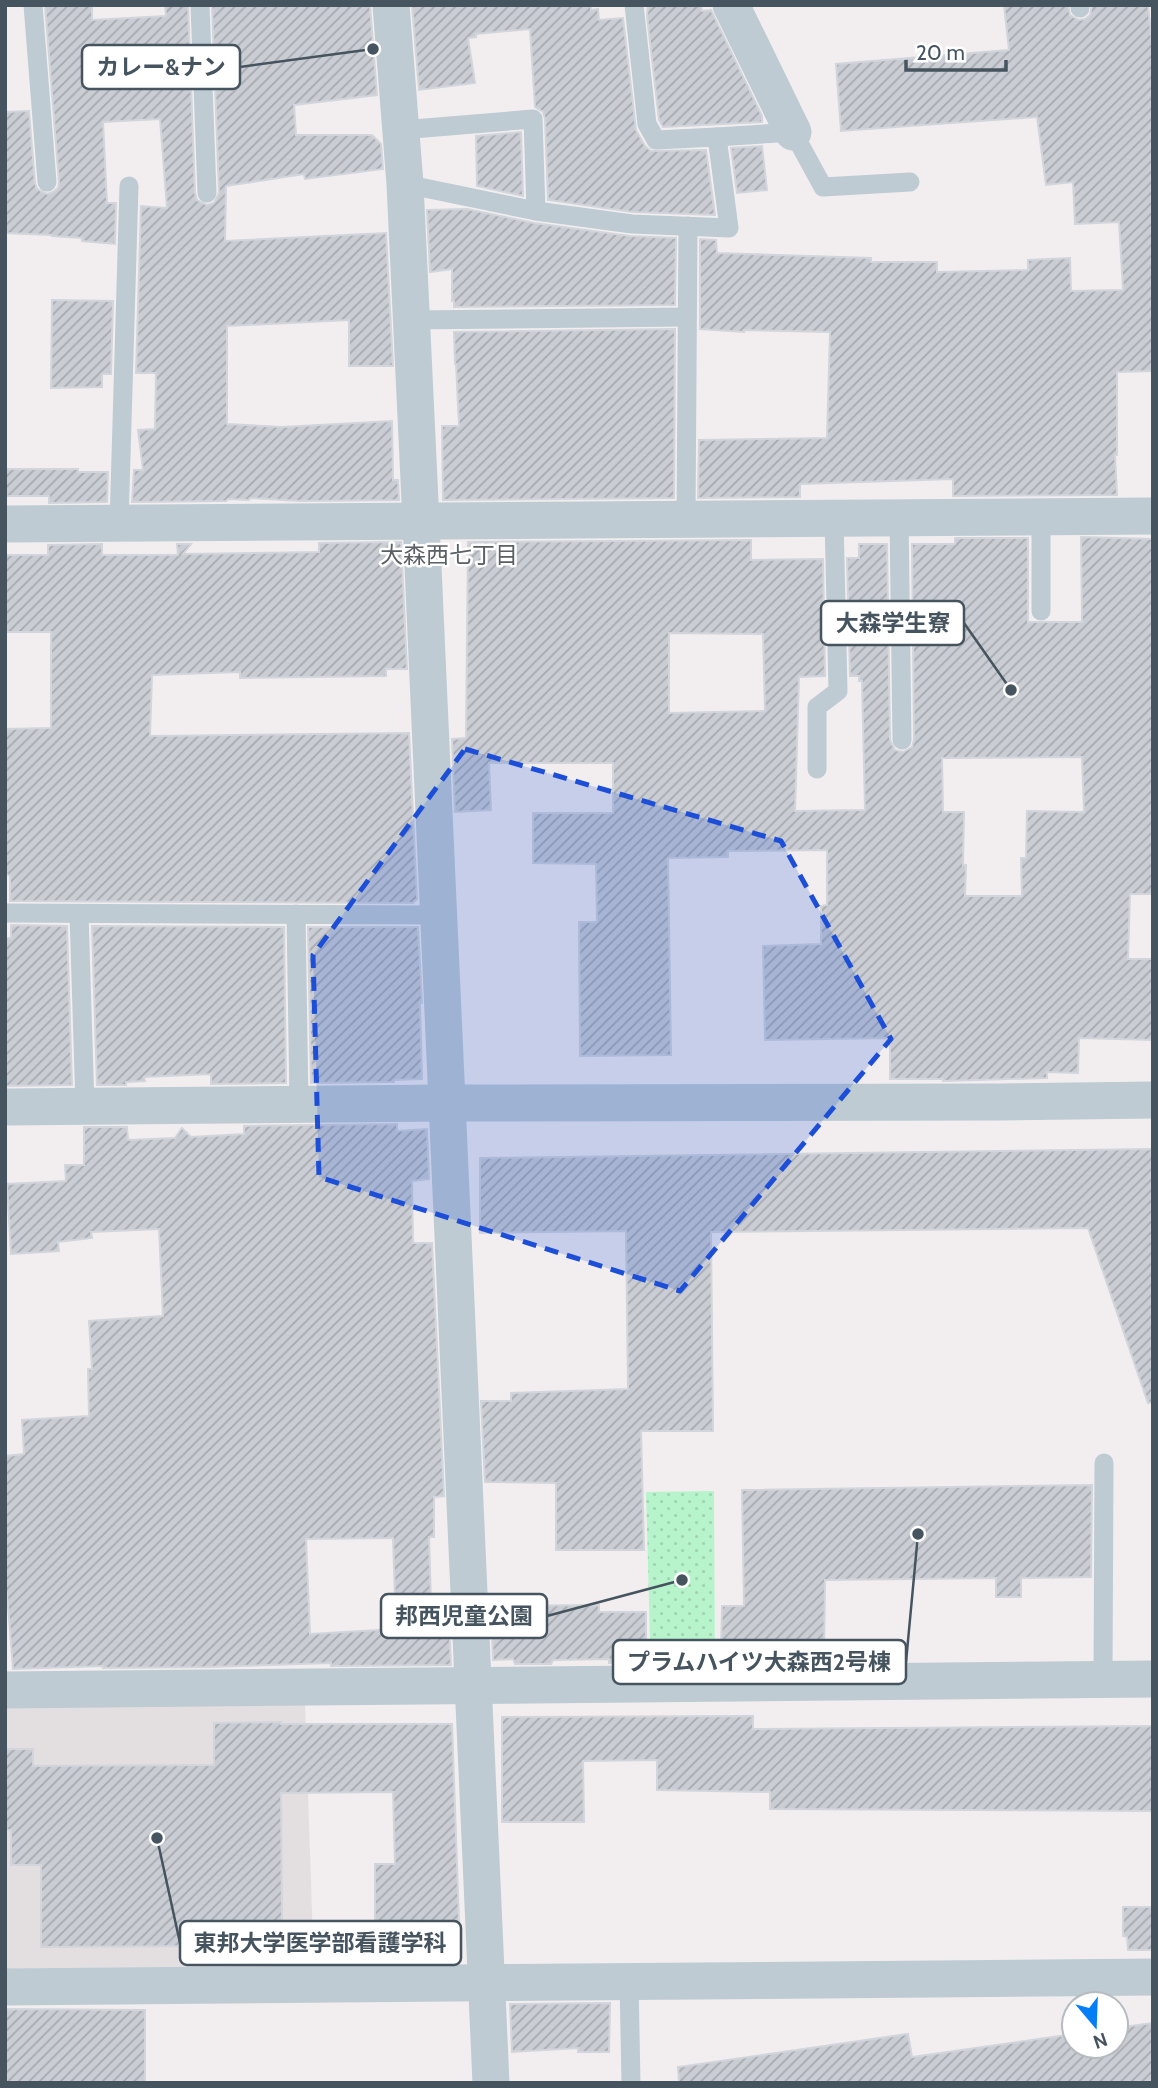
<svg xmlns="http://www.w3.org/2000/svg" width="1158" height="2088" font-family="Cabin,'Noto Sans JP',sans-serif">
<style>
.education{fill:#e3dfe1}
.grass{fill:url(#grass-dots)}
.building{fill:url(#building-hatch);stroke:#d2d5db;stroke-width:2;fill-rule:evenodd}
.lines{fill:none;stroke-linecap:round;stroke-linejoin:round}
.lane{stroke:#becbd3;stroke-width:19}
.street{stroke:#becbd3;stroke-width:37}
.marked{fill:#1d4ed8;fill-opacity:0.2;stroke:#1d4ed8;stroke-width:5;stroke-dasharray:14 9;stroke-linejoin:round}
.labels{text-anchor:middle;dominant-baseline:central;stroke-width:5;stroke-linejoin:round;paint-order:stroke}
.neighbourhood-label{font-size:23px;fill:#5a6065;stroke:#fff}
.leader{fill:none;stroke:#45545f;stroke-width:2.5}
.callout-dot{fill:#45545f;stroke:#fff;stroke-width:2.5}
.callout{fill:#fff;stroke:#45545f;stroke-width:2.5}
.callout-label{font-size:23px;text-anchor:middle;font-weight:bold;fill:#45545f}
</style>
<defs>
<pattern id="grass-dots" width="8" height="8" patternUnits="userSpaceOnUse" patternTransform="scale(1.75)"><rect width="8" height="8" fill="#b8f4cb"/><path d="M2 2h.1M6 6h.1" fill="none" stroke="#a0d3b1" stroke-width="1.8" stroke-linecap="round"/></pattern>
<pattern id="building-hatch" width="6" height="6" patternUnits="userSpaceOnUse" patternTransform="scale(1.75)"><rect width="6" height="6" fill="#caced4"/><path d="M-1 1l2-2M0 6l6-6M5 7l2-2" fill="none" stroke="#a6aaaf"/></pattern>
</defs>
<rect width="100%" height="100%" fill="#f2eeef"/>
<path class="education" d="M 305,1704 L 314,1971 L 5,1972 L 5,1705 Z"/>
<path class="grass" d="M 714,1491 L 715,1673 L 651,1674 L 646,1492 Z"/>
<g class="building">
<path d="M 45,5 L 92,5 L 92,20 L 166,16 L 165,5 L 188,5 L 195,193 L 197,200 L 207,205 L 214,203 L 219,193 L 212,5 L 370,5 L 377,95 L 294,105 L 296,135 L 372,135 L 381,144 L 383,169 L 305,179 L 304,174 L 226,186 L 225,241 L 386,233 L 393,366 L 349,366 L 349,320 L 227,326 L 227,424 L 282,427 L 392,421 L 393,480 L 398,480 L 399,500 L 300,501 L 250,498 L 249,500 L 228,499 L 226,501 L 132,502 L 134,470 L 143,470 L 138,430 L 155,429 L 156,373 L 136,373 L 141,206 L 167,208 L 160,119 L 103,122 L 107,203 L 116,203 L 115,244 L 82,241 L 82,238 L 52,236 L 52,235 L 5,233 L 5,112 L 29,111 L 35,183 L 37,189 L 47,194 L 53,192 L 58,188 L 59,182 Z"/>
<path d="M 412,5 L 591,5 L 591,10 L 598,9 L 599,20 L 623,18 L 636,130 L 645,146 L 651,151 L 706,150 L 715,215 L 633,212 L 548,200 L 545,119 L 543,112 L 535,107 L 530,29 L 476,34 L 476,37 L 468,38 L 475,83 L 419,90 Z"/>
<path d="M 648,5 L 701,5 L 702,11 L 711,10 L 762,116 L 762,122 L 663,127 L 659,120 L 647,16 Z"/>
<path d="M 1004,5 L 1068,5 L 1070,15 L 1079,20 L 1085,19 L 1090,15 L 1092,5 L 1148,5 L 1153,51 L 1153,371 L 1117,372 L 1117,455 L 1115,455 L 1117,495 L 953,496 L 953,479 L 800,484 L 800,497 L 698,498 L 699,440 L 827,438 L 830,332 L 744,330 L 744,332 L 700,329 L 700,239 L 716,240 L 717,253 L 871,258 L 871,262 L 937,262 L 937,272 L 1028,270 L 1028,260 L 1070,258 L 1071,291 L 1123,290 L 1119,222 L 1075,224 L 1073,182 L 1046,185 L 1037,117 L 841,131 L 836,64 L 1009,50 Z"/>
<path d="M 521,132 L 523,196 L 477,186 L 476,136 Z"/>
<path d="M 762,146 L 767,190 L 737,193 L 731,148 Z"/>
<path d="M 467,209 L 534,223 L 630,236 L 676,238 L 675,305 L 454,307 L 454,301 L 452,301 L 452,269 L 430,272 L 427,210 Z"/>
<path d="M 52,300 L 113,301 L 111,374 L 102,374 L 102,387 L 51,388 Z"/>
<path d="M 675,329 L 674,498 L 443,500 L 442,426 L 459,426 L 456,364 L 455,364 L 454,332 Z"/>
<path d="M 5,469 L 78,469 L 78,472 L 108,472 L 107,502 L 49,503 L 49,496 L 5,496 Z"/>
<path d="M 1081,537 L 1153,539 L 1153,894 L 1130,894 L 1128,959 L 1153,959 L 1153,1040 L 1079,1038 L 1078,1073 L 1047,1072 L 1047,1078 L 943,1081 L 943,1079 L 890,1079 L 890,1038 L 765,1040 L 763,946 L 821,944 L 821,906 L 827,905 L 827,850 L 728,851 L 728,857 L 668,858 L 671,1055 L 580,1056 L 579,922 L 597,922 L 596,864 L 533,863 L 533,813 L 613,813 L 613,763 L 489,763 L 491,810 L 455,812 L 452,739 L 466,738 L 468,542 L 751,540 L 751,560 L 823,559 L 825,676 L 799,677 L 795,811 L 865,810 L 862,681 L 859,681 L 859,676 L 850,676 L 847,558 L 859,558 L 859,544 L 887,544 L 890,740 L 895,750 L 903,752 L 912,747 L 914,740 L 912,544 L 955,544 L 955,538 L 1028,538 L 1028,622 L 1082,622 ZM 669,633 L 763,634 L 765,711 L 669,713 ZM 1082,757 L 1084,812 L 1027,811 L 1026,858 L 1021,858 L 1022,896 L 965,896 L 966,865 L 963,865 L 964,812 L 943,812 L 942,758 Z"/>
<path d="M 401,542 L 407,669 L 386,669 L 386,676 L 240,678 L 240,672 L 152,675 L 150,736 L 409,733 L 417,899 L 413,903 L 10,901 L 10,876 L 5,873 L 5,729 L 51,728 L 51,632 L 5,632 L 5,555 L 48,555 L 48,545 L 102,544 L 102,555 L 178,555 L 177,544 L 191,544 L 183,554 L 319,552 L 319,543 Z"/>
<path d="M 11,925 L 67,926 L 72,1085 L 5,1086 L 5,938 L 11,938 Z"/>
<path d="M 92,926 L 284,927 L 286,1083 L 211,1084 L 211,1074 L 144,1077 L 145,1081 L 126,1082 L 126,1085 L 97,1085 Z"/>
<path d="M 308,927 L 418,927 L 422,1003 L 420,1003 L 422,1079 L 394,1080 L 394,1082 L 311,1083 Z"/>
<path d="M 397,1124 L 397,1131 L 427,1129 L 429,1179 L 412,1181 L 413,1243 L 432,1243 L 444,1496 L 434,1497 L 434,1537 L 429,1537 L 431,1602 L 448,1602 L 451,1665 L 331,1666 L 331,1663 L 207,1667 L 103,1668 L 103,1666 L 13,1669 L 7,1593 L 5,1593 L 5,1456 L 24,1454 L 22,1420 L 89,1416 L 88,1369 L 92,1369 L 89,1321 L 163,1316 L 159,1229 L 91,1232 L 92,1238 L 58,1242 L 59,1251 L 11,1254 L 7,1184 L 66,1181 L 65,1165 L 84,1165 L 84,1127 L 127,1127 L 128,1140 L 175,1138 L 182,1128 L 191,1137 L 244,1134 L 244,1126 ZM 393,1538 L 396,1629 L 310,1634 L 306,1539 Z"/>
<path d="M 1153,1149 L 1153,1402 L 1148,1403 L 1088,1228 L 711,1232 L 713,1431 L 641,1431 L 644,1550 L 556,1550 L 556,1483 L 485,1482 L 481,1401 L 511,1401 L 511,1393 L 628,1389 L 626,1231 L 480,1233 L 480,1158 Z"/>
<path d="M 1092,1485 L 1091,1577 L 1021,1578 L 1021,1597 L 996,1597 L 996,1578 L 825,1580 L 824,1655 L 721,1654 L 722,1606 L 744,1606 L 742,1490 Z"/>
<path d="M 599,1605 L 599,1612 L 646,1612 L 646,1663 L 609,1663 L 609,1659 L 553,1660 L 551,1664 L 515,1664 L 513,1659 L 493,1660 L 491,1606 Z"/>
<path d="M 753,1716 L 753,1729 L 1153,1726 L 1153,1811 L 770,1809 L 770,1792 L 657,1790 L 657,1760 L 583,1761 L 584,1822 L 502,1822 L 502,1717 Z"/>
<path d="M 281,1722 L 281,1724 L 452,1724 L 460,1949 L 350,1951 L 350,1963 L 203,1964 L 202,1946 L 41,1947 L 41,1865 L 11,1865 L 11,1830 L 5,1830 L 5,1749 L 33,1749 L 33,1766 L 214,1765 L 214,1723 ZM 393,1792 L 395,1864 L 375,1864 L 375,1924 L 314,1926 L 313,1921 L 282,1921 L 281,1793 Z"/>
<path d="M 1123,1907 L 1153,1907 L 1153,1950 L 1128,1950 L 1127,1937 L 1123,1936 Z"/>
<path d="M 610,2003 L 609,2052 L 578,2052 L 578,2048 L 512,2052 L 510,2004 Z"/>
<path d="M 5,2009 L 145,2010 L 145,2083 L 5,2083 Z"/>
<path d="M 1153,2023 L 1153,2083 L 679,2083 L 678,2067 L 908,2034 L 912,2057 L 1074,2034 L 1074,2046 L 1116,2046 L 1116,2028 Z"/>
</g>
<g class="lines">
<g class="lane">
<path d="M 33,5 L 47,182"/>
<path d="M 200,5 L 207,193"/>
<path d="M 634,5 L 647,124 L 656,140 L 717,137"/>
<path d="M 1080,5 L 1080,8"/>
<path d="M 401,130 L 533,119 L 536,211"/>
<path d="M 405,184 L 536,211 L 632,224 L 729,228 L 717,137 L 793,132 L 823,187 L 910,182"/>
<path d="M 411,320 L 687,317"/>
<path d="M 899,517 L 902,740"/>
<path d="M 1041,517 L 1041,611"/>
<path d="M 686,519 L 688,226"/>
<path d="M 119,524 L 129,186"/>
<path d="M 817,769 L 817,707 L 838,691 L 834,518"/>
<path d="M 5,913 L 438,915"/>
<path d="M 79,914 L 85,1106"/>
<path d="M 296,914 L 299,1104"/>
<path d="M 1103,1680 L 1104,1463"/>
<path d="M 629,1981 L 631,2083"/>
</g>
<g class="street">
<path d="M 391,5 L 405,184 L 421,522 L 491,2083"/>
<path d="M 731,5 L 793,132"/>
<path d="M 5,524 L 1153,516"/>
<path d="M 5,1107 L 446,1103 L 1000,1102 L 1153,1100"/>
<path d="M 5,1690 L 1153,1679"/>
<path d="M 5,1987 L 1153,1977"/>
</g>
</g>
<path class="marked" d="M 465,749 L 781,841 L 891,1039 L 680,1291 L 319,1177 L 313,955 Z"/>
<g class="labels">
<g class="neighbourhood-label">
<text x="449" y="555">大森西七丁目</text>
</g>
</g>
<path class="leader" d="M373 49L240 67M1011 690L964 623M682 1580L547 1616M918 1534L906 1662M157 1838L180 1943"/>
<g class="callout-dot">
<circle cx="373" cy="49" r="7"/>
<circle cx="1011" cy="690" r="7"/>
<circle cx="682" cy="1580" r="7"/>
<circle cx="918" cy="1534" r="7"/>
<circle cx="157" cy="1838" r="7"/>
</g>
<g class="callout">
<rect x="82" y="45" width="158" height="44" rx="7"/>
<rect x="821" y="601" width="143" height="44" rx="7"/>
<rect x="381" y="1594" width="166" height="44" rx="7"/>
<rect x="613" y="1640" width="293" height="44" rx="7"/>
<rect x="180" y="1921" width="281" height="44" rx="7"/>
</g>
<g class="callout-label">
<text x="161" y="75">カレー&amp;ナン</text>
<text x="893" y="631">大森学生寮</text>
<text x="464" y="1624">邦西児童公園</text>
<text x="759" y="1670">プラムハイツ大森西2号棟</text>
<text x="320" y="1951">東邦大学医学部看護学科</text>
</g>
<rect width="1158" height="2088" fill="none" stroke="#45545f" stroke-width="14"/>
<g transform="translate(1095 2025) rotate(161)"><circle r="33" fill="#ffffff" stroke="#b5bbbf" stroke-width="2"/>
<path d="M0-5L12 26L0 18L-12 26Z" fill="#037ef7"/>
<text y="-10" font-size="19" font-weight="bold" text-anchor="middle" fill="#45545f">N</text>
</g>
<path d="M906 60v10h100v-10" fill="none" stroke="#45545f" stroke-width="3.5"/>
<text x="916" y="60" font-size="21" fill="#45545f" stroke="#ffffff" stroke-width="5" paint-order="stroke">20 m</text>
</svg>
